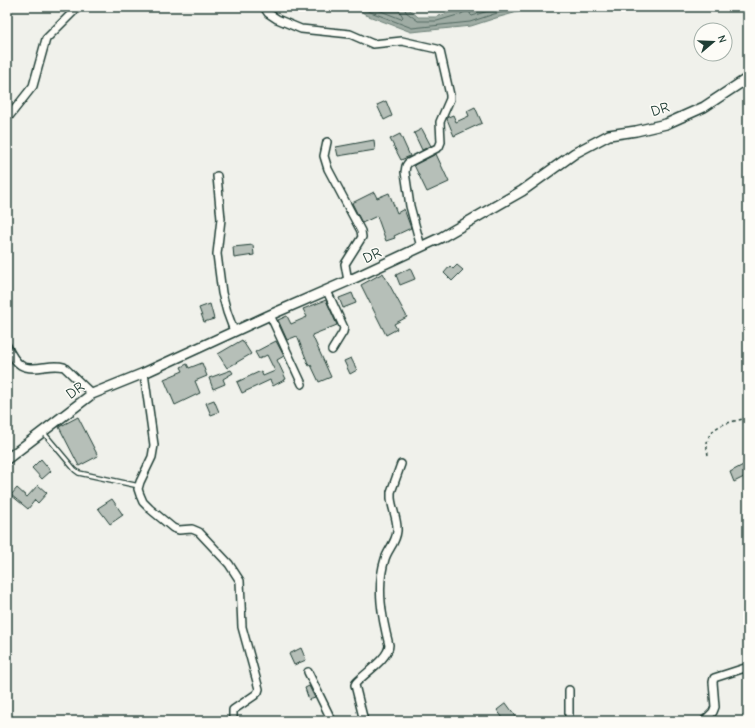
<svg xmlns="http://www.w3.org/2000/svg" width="755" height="728" font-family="'Comic Neue',sans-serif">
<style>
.water{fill:#9faca4;stroke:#6c8077}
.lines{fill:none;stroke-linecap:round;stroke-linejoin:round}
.shore{stroke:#526961;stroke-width:1}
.building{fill:#b6bfb8;stroke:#1f3d34}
.service-casing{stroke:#1f3d34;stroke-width:6}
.minor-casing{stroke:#1f3d34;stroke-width:10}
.tertiary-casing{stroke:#1f3d34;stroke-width:12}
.path{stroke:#1f3d34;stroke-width:1.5;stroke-dasharray:3 3;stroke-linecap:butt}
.service{stroke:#fdfcf7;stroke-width:3.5}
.minor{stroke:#fdfcf7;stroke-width:7}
.tertiary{stroke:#fdfcf7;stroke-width:9}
.labels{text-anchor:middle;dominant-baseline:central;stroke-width:3;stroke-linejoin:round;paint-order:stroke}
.street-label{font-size:15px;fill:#1f3d34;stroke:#fdfcf7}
</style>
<rect width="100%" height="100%" fill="#f0f1eb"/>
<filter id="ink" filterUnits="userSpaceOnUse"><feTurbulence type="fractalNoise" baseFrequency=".025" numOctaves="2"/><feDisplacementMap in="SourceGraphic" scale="8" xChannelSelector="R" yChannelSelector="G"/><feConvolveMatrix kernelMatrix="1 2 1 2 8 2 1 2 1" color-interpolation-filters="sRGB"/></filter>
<g filter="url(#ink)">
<path class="water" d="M 356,7 L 407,7 L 418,17 L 436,17 L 466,7 L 545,7 L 525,10 L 496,18 L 471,26 L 411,32 L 366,15 Z"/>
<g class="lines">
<g class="shore">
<path d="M 363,7 L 368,11 L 412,28 L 470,22 L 494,14 L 521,7"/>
<path d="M 371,7 L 401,19 L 403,17 L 400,12 L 399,7"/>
<path d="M 404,7 L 406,12 L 418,21 L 437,21 L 461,14 L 466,11 L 467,7"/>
<path d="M 472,7 L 470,14 L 472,16 L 501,7"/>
</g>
</g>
<g class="building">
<path d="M 386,101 L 392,116 L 384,120 L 377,105 Z"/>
<path d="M 475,107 L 482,123 L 454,136 L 447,119 L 448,117 L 453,115 L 456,122 L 469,116 L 467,111 Z"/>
<path d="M 422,129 L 431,146 L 422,150 L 414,133 Z"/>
<path d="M 400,134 L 410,156 L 401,160 L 390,139 Z"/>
<path d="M 374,140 L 375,150 L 338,156 L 336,147 Z"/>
<path d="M 436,154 L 449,182 L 427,192 L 414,165 Z"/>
<path d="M 374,192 L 377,198 L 389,193 L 397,213 L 404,209 L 411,228 L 394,236 L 395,238 L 386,241 L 377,216 L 362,223 L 352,203 Z"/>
<path d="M 253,245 L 254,255 L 234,258 L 233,247 Z"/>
<path d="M 457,265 L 463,270 L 452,281 L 444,273 L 450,266 L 453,269 Z"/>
<path d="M 410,268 L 415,279 L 400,285 L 396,275 Z"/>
<path d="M 383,273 L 407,317 L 394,324 L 397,329 L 386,335 L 361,285 Z"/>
<path d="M 352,293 L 356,303 L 343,308 L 339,298 Z"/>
<path d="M 326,300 L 337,325 L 312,335 L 331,377 L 319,382 L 311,365 L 309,366 L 297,336 L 287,340 L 278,320 L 287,316 L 291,324 L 307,317 L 303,309 Z"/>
<path d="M 210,304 L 214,319 L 204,322 L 199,308 Z"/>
<path d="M 242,340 L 251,354 L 227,368 L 218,354 Z"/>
<path d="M 276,341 L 284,356 L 277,360 L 286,379 L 273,386 L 270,380 L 242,393 L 237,382 L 261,371 L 263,376 L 275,371 L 267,355 L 259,359 L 255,352 Z"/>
<path d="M 351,358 L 357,370 L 350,374 L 344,361 Z"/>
<path d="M 202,363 L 207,376 L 195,381 L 200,393 L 175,405 L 164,379 L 183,371 L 181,367 L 187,364 L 189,368 Z"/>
<path d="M 231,370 L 233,373 L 223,379 L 225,384 L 213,389 L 209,378 Z"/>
<path d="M 214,400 L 219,412 L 211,415 L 206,403 Z"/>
<path d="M 78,417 L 98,456 L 79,466 L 59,427 Z"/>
<path d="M 41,459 L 51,471 L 42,479 L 32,468 Z"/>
<path d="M 745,464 L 746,467 L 748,466 L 748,475 L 734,482 L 730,472 Z"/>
<path d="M 38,485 L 47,493 L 38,503 L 35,500 L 28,509 L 11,495 L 17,488 L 27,497 Z"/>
<path d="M 112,499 L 123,515 L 110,524 L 98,508 Z"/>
<path d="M 301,648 L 306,660 L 294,665 L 289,654 Z"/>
<path d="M 309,686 L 315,698 L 309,700 L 305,688 Z"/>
<path d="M 506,703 L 517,718 L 513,721 L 505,721 L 497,710 Z"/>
</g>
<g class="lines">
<defs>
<path id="service" d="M 44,433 L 75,470 L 79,473 L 139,486"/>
<g id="minor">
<path d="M 264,7 L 268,13 L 277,19 L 301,29 L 350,34 L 373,44 L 402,41 L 437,49 L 440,51 L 450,95 L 450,99 L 440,122 L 441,142 L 439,147 L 408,163 L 406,166 L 405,172 L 410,206 L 421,247"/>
<path d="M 7,119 L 33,86 L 46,39 L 78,7"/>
<path d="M 327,142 L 324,156 L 328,169 L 361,231 L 362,237 L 345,264 L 348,281"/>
<path d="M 217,176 L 221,219 L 217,254 L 222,293 L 227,312 L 234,331"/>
<path d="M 327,291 L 344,328 L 343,332 L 332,350"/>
<path d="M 270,315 L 302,384"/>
<path d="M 7,346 C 16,365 22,371 44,367 C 51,366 57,365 64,367 L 92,394"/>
<path d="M 144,373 L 154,445 L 152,457 L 140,482 L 138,489 L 140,495 L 143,502 L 150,509 L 173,528 L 179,530 L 192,529 L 199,532 L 229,564 L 240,581 L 242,627 L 259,689 L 258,692 L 255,695 L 233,710 L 233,721"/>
<path d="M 308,672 L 332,721"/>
<path d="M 364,721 L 355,685 L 356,683 C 365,673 389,658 389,645 C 382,618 376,587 385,559 C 388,549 396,543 397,531 C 398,520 392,509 391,498 L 391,492 L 401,464"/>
<path d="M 569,721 L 569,690"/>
<path d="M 704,721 L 713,712 L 715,707 L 713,682 L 714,678 L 748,667"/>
</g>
<path id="tertiary" d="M 7,459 L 92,394 L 144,373 L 270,315 L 348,281 L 442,237 L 522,191 L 575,153 L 609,135 L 636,131 L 666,124 L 704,107 L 748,78"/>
</defs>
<use href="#service" class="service-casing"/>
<use href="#minor" class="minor-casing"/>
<use href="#tertiary" class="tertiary-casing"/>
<path class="path" d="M 708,455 C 707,450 706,444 708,439 C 712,424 735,421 748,418"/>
<use href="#service" class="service"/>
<use href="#minor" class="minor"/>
<use href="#tertiary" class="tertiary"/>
</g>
</g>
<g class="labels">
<g class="street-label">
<text transform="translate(660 109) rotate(-18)">DR</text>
<text transform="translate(372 255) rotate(-25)">DR</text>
<text transform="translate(75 390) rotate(-36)">DR</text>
</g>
</g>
<rect width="755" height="728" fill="none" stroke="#fdfcf7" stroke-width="24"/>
<rect x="12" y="12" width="731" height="704" fill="none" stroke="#1f3d34" stroke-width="1.5" filter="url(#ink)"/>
<g transform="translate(713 42) rotate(71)"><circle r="19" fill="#fdfcf7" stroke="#a4b0a9"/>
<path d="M0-3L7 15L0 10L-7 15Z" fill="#1f3d34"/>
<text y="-6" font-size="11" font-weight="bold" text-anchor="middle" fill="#1f3d34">N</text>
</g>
</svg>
